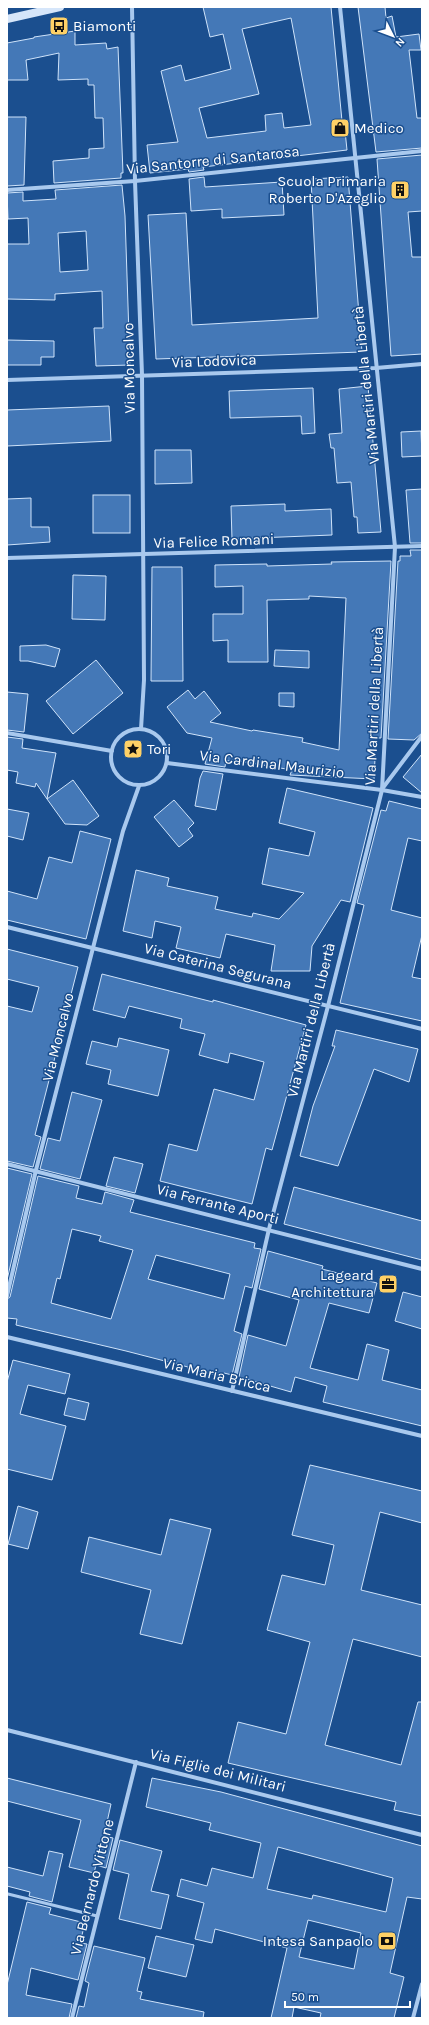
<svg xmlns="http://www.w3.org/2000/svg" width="429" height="2025" font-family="Karla,sans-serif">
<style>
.building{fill:#4478b7;stroke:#cfe3fa;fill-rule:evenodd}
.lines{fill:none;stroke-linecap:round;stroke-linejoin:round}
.lane{stroke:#a9c9ee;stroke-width:3}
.street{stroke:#a9c9ee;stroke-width:4}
.secondary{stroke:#d6e6fa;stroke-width:8}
.labels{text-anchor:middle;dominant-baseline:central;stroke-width:3;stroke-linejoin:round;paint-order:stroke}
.poi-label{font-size:15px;fill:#fff;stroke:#1b4f8f;text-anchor:start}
.street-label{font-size:15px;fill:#fff;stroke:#1b4f8f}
</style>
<rect width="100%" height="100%" fill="#1b4f8f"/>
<g class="building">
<path d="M 203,7 L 331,7 L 342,121 L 344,121 L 347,150 L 203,167 L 204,170 L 189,172 L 188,169 L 150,173 L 147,145 L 178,142 L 161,71 L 181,65 L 185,81 L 231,69 L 223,34 L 210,37 ZM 291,18 L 311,125 L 284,128 L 282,113 L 265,115 L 266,131 L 207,138 L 199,108 L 259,94 L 242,29 Z"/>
<path d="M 358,7 L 385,7 L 386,18 L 392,16 L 396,37 L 419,34 L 421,50 L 409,50 L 417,118 L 422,118 L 422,148 L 376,152 Z"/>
<path d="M 75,31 L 75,45 L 106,43 L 107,49 L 118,47 L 123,173 L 121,173 L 121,178 L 54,183 L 53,161 L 89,158 L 89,149 L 104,148 L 103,118 L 95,118 L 94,85 L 88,85 L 88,79 L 58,80 L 59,53 L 26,60 L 28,80 L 7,80 L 7,43 L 34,38 L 34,37 Z"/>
<path d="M 7,117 L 26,117 L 24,185 L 7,186 Z"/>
<path d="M 422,155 L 422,211 L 408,212 L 412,257 L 422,257 L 422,354 L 391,356 L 377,159 Z"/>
<path d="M 204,177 L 205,187 L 282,182 L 284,215 L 222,218 L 222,209 L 191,211 L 189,179 Z"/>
<path d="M 348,177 L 362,352 L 156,359 L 148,215 L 186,213 L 192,325 L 318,318 L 311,179 Z"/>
<path d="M 122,185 L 125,216 L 130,365 L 96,366 L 94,328 L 103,328 L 102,291 L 55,294 L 55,300 L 7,299 L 7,244 L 29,244 L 28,218 L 8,219 L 7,193 L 23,192 L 23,201 L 56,199 L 55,190 ZM 86,231 L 88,270 L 60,272 L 58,233 Z"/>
<path d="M 7,340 L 54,341 L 54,357 L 41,357 L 41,365 L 7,365 Z"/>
<path d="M 368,386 L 381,532 L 358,533 L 357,517 L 354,517 L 351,482 L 337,483 L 334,448 L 331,448 L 329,434 L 342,433 L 339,389 Z"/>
<path d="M 313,388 L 315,433 L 302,434 L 301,416 L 230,418 L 229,391 Z"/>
<path d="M 109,406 L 111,441 L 7,446 L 7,410 Z"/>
<path d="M 421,431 L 422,456 L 402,457 L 401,432 Z"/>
<path d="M 155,450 L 191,450 L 192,483 L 155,484 Z"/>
<path d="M 422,489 L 422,543 L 410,543 L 406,490 Z"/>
<rect x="93" y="495" width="37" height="38"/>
<path d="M 31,498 L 31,527 L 49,527 L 50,542 L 7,545 L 7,499 Z"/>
<path d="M 285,504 L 285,511 L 331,509 L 332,535 L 232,539 L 231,506 Z"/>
<path d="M 410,550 L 422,550 L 422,733 L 414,740 L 388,739 L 398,561 L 400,561 L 400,556 L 411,556 Z"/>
<path d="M 391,561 L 381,738 L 376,738 L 374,779 L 290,775 L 292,770 L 233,760 L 232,762 L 226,760 L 225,767 L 205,764 L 212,738 L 187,733 L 167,707 L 188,690 L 195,699 L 204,691 L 221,713 L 210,722 L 252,731 L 253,730 L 303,738 L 302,742 L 339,750 L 346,598 L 309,596 L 309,599 L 267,600 L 268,662 L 228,662 L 228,640 L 213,641 L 213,614 L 243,614 L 243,586 L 215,587 L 215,565 L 267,564 L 267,566 L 332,564 L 331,562 Z"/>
<path d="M 152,567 L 182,567 L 183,681 L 151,681 Z"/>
<path d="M 73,575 L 106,576 L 105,620 L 72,619 Z"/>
<path d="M 46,645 L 60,649 L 55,667 L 28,661 L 20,661 L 20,646 Z"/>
<path d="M 275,650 L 309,651 L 309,668 L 274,666 Z"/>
<path d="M 96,660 L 123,693 L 73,734 L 46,701 Z"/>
<path d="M 7,692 L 28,694 L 24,732 L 7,730 Z"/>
<path d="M 279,693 L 294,693 L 294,707 L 279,706 Z"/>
<path d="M 7,737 L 23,739 L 22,748 L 56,753 L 47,799 L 36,783 L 35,787 L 16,783 L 18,772 L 7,770 Z"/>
<path d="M 422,754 L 422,793 L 403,777 Z"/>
<path d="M 203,771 L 223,774 L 216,810 L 195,806 L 200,778 Z"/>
<path d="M 73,780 L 99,816 L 87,825 L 65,824 L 47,799 Z"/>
<path d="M 287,788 L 373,808 L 350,902 L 341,900 L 312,946 L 310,971 L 271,971 L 275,945 L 226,934 L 220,958 L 176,948 L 181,927 L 155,921 L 152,938 L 123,931 L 136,870 L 169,878 L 167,886 L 218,897 L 215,909 L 252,917 L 253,913 L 279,919 L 304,893 L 262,884 L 269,848 L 309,856 L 315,832 L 279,823 Z"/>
<path d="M 174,800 L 194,823 L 188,829 L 193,836 L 179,847 L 154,817 Z"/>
<path d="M 389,801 L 422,809 L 422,841 L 408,838 L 391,910 L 422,918 L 422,935 L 412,977 L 422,979 L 422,1021 L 340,1003 L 364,905 L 357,903 L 381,810 L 386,811 Z"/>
<path d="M 7,809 L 29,813 L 23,840 L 7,836 Z"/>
<path d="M 80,831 L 111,839 L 86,939 L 7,920 L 7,891 L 37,899 L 49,857 L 72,863 Z"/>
<path d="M 7,949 L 78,967 L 35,1135 L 41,1137 L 33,1167 L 7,1161 L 7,1006 L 32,1012 L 39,987 L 7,979 Z"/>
<path d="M 102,974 L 213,1002 L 213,1000 L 306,1025 L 272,1150 L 266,1148 L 252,1204 L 160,1181 L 169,1144 L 197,1151 L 214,1089 L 254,1100 L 264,1062 L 230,1053 L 228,1063 L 199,1055 L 205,1034 L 180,1028 L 182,1019 L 129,1006 L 125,1018 L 93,1010 Z"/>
<path d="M 336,1030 L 418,1049 L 409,1082 L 374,1069 L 338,1166 L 300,1156 L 313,1106 L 335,1046 L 332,1046 Z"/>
<path d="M 119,1038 L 169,1050 L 158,1096 L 108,1084 L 111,1070 L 86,1064 L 92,1041 L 117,1047 Z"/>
<path d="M 72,1092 L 102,1100 L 80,1179 L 40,1169 L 48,1138 L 60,1141 Z"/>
<path d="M 114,1157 L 143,1164 L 135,1193 L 106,1186 Z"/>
<path d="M 7,1168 L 32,1174 L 7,1280 Z"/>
<path d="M 38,1176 L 79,1186 L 76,1198 L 102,1204 L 105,1192 L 134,1200 L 130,1212 L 255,1243 L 254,1248 L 261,1249 L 252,1288 L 245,1286 L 234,1331 L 242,1334 L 232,1375 L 224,1373 L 223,1376 L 188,1369 L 188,1367 L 126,1351 L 16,1325 L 17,1319 L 7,1318 L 7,1299 L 10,1297 ZM 72,1229 L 101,1236 L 99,1241 L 133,1250 L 111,1319 L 51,1303 L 57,1278 L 60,1279 ZM 156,1255 L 230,1274 L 224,1299 L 148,1279 Z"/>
<path d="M 294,1187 L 422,1221 L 422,1260 L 284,1224 Z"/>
<path d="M 268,1251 L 323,1266 L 322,1269 L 377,1283 L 369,1313 L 329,1303 L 310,1368 L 358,1380 L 367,1344 L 389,1350 L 382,1380 L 422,1390 L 422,1426 L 323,1402 L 327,1386 L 295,1377 L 291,1392 L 239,1377 L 248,1335 L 286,1346 L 299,1300 L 259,1289 Z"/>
<path d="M 403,1292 L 422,1297 L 422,1329 L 395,1321 Z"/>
<path d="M 13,1360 L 70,1374 L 65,1394 L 28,1385 L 20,1414 L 66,1426 L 52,1480 L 7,1469 L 7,1382 Z"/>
<path d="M 68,1398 L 89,1403 L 85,1420 L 64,1415 Z"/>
<path d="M 310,1465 L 422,1491 L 422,1523 L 380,1512 L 361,1590 L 422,1605 L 422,1657 L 353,1639 L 325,1745 L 401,1765 L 418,1702 L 422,1702 L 422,1816 L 394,1810 L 396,1802 L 228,1763 L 238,1722 L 286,1734 L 310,1642 L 267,1630 L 282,1575 L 325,1585 L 334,1545 L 292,1535 Z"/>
<path d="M 18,1506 L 38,1512 L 28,1549 L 8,1544 Z"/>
<path d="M 170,1519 L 211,1529 L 182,1644 L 140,1634 L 151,1590 L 81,1572 L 89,1537 L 161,1555 Z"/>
<path d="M 7,1778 L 111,1804 L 104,1836 L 113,1838 L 106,1868 L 96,1865 L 94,1873 L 69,1867 L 81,1820 L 7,1801 Z"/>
<path d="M 152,1778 L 221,1792 L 422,1846 L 422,1899 L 407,1897 L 390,1973 L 404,1977 L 394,2018 L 320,2018 L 321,2013 L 294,2007 L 292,2018 L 271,2018 L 287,1948 L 215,1929 L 212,1943 L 195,1939 L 204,1903 L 177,1896 L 181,1879 L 207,1886 L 212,1868 L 253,1878 L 261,1843 L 209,1830 L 211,1823 L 146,1807 ZM 278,1847 L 393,1878 L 386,1912 L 313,1895 L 312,1899 L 267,1889 ZM 308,1920 L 361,1933 L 354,1969 L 299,1957 Z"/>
<path d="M 120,1840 L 162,1851 L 151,1891 L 169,1895 L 161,1929 L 119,1919 L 129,1874 L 113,1870 Z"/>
<path d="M 49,1851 L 63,1854 L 52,1902 L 29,1896 L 30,1892 L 7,1886 L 7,1867 L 43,1876 Z"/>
<path d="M 27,1902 L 51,1908 L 49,1914 L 85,1923 L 80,1943 L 87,1944 L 78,1980 L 31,1968 L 26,1995 L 72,2004 L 69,2018 L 7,2018 L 7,1985 Z"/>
<path d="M 156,1936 L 194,1945 L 186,1977 L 148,1968 Z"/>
<path d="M 94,1946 L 145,1958 L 137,1991 L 142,1992 L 140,1999 L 204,2012 L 203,2018 L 76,2018 L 79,2006 L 84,2007 L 89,1983 L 85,1981 Z"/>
</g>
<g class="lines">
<path class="lane" d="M 8,1894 L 97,1916"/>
<g class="street">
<path d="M 132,7 L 135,181 L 142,375 L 144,680 L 141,729"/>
<path d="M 7,190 L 135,181 L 422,151"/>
<path d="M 7,380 L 376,368 L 422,364"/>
<path d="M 7,558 L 422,546"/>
<circle cx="139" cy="757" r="28"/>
<path d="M 7,733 L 112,751"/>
<path d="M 167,763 L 382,790 L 422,797"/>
<path d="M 382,789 L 422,736"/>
<path d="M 7,927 L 422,1029"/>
<path d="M 7,1164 L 422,1269"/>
<path d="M 7,1296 L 36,1170 L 123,831 L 139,786"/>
<path d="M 7,1337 L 422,1436"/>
<path d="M 232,1391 L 269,1229 L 328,1006 L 382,790 L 395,547 L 340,7"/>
<path d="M 7,1730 L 422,1835"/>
<path d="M 72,2018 L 136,1762"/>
<path d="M 413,2018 L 422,1984"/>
</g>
<path class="secondary" d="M 7,19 L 60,7"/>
</g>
<defs>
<symbol id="bus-square" viewBox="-11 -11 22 22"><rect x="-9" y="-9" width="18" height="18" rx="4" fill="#ffd166" stroke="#1b4f8f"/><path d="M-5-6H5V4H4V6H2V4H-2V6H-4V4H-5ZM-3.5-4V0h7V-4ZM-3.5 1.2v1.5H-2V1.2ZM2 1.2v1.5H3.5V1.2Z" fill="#111"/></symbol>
<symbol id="shop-square" viewBox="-11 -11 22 22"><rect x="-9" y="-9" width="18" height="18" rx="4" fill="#ffd166" stroke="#1b4f8f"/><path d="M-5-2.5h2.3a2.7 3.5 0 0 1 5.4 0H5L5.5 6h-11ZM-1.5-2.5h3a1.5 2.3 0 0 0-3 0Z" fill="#111"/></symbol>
<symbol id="building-square" viewBox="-11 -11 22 22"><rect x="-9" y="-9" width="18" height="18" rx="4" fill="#ffd166" stroke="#1b4f8f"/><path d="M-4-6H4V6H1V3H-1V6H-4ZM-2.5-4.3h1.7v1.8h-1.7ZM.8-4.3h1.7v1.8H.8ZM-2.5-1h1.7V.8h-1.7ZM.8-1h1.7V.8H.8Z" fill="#111"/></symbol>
<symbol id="sight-square" viewBox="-11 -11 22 22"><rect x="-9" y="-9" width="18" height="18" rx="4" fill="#ffd166" stroke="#1b4f8f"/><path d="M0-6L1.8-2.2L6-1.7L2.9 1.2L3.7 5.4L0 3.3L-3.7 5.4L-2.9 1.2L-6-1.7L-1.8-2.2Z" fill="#111"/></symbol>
<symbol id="office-square" viewBox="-11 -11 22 22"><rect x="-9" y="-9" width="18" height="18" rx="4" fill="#ffd166" stroke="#1b4f8f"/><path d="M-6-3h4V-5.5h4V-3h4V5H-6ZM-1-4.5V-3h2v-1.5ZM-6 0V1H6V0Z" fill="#111"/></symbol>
<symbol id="bank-square" viewBox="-11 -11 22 22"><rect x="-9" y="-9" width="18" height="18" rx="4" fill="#ffd166" stroke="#1b4f8f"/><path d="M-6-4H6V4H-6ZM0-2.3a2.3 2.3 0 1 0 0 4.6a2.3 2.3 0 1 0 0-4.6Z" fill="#111"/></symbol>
</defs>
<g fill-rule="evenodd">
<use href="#bus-square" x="48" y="15" width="22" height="22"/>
<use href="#shop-square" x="329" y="117" width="22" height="22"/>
<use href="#building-square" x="389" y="179" width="22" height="22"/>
<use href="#sight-square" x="122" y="738" width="22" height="22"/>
<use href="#office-square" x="377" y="1273" width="22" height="22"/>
<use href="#bank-square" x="376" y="1930" width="22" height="22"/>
</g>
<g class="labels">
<g class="poi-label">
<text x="73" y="26">Biamonti</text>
<text x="354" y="128">Medico</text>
<text x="386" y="181" text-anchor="end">Scuola Primaria<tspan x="386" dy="17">Roberto D'Azeglio</tspan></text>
<text x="147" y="749">Tori</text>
<text x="374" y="1275" text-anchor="end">Lageard<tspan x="374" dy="17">Architettura</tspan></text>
<text x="373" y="1941" text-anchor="end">Intesa Sanpaolo</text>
</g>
<g class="street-label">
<text transform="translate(213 160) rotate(-6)">Via Santorre di Santarosa</text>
<text transform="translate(214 361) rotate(-2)">Via Lodovica</text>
<text transform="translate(129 368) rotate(-91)">Via Moncalvo</text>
<text transform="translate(366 385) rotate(-96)">Via Martiri della Libertà</text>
<text transform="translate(214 541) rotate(-2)">Via Felice Romani</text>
<text transform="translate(374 706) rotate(-87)">Via Martiri della Libertà</text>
<text transform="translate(272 764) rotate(7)">Via Cardinal Maurizio</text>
<text transform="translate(218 966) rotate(14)">Via Caterina Segurana</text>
<text transform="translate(311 1020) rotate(-76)">Via Martiri della Libertà</text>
<text transform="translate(58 1037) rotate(-76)">Via Moncalvo</text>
<text transform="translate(218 1204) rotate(14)">Via Ferrante Aporti</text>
<text transform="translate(217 1375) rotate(13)">Via Maria Bricca</text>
<text transform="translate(218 1770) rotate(14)">Via Figlie dei Militari</text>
<text transform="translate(92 1887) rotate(-76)">Via Bernardo Vittone</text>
</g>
</g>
<rect width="429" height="2025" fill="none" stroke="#ffffff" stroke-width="16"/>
<g transform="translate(393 36) rotate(132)" stroke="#1b4f8f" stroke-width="3" paint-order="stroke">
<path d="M0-3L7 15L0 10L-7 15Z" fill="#ffffff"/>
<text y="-6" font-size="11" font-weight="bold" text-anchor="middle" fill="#ffffff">N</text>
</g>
<path d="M285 2001v6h125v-6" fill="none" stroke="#ffffff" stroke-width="2"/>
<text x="291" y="2001" font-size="12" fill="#ffffff" stroke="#1b4f8f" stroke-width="3" paint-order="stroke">50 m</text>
</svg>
